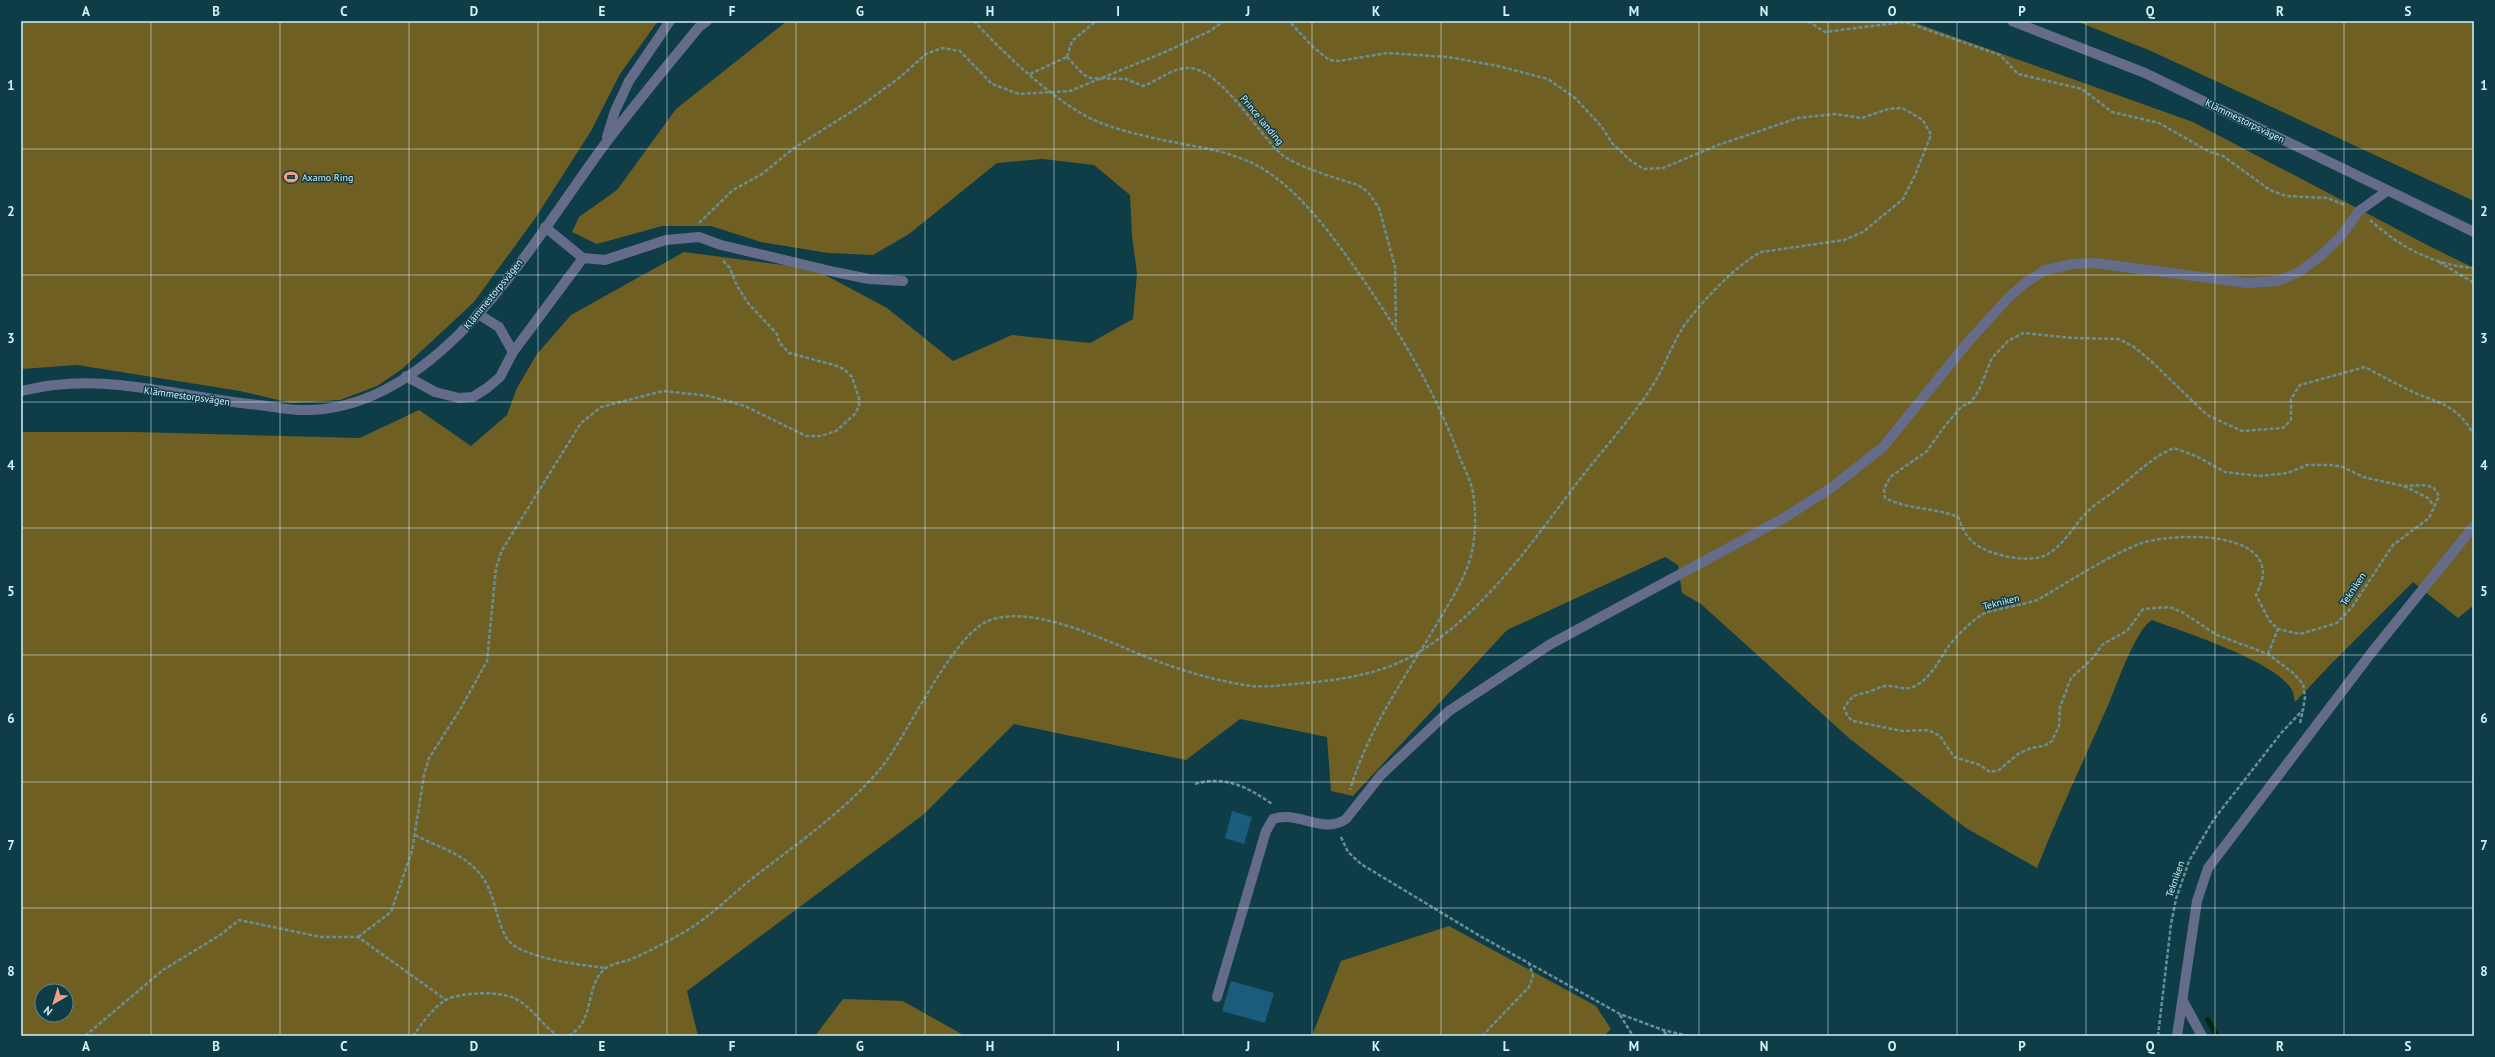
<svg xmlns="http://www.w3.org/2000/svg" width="2495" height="1057" font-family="'PT Sans',sans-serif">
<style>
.green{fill:#6f5f22;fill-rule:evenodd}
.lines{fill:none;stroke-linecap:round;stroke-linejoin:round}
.stream{stroke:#002610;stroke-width:5.5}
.building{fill:#1b5c7c}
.path{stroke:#688f97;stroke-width:2.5;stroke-dasharray:4 2;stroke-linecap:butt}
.minor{stroke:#656c89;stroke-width:10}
.grid{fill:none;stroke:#d4f1f8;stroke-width:1;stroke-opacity:0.55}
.labels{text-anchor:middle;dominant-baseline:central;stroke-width:3;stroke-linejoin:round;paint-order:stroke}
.street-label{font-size:10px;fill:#d4f1f8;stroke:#0e3d47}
.poi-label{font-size:10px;fill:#d4f1f8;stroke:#0e3d47;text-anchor:start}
.neatline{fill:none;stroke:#d4f1f8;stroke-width:1.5}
.grid-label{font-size:13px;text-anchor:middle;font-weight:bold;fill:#d4f1f8}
</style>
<rect width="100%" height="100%" fill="#0e3d47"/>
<g class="green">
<path d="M 21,21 L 658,21 L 620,74 L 591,131 L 536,217 L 474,302 L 402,369 L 377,386 L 340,400 L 291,403 L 240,391 L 77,365 L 21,369 Z"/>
<path d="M 787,21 L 1910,21 L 2193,122 L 2429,246 L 2474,268 L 2474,605 L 2458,618 L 2413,582 L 2331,664 L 2295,702 C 2294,699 2294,694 2292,690 C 2276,661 2183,632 2152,620 C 2136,629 2117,684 2109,703 C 2085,758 2059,812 2037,868 L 1966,828 L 1881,763 L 1850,739 L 1701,604 L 1682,593 L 1678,565 L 1665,557 L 1507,630 L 1353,796 L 1331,791 L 1327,737 L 1240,719 L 1186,760 L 1014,724 L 923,815 L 687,991 L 698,1036 L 21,1036 L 21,432 L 134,432 L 360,438 L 419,410 L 471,446 L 507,415 L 517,388 L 537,354 L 571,315 L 684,252 L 814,269 L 887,308 L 953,361 L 1012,335 L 1090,343 L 1133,319 L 1137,273 L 1132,236 L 1130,195 L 1094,165 L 1043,159 L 997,163 L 909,234 L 873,255 L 828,253 L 761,242 L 711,226 L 662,226 L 597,244 L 572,232 L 579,217 L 617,190 L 676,109 ZM 42,991 L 66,991 L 66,1015 L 42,1015 Z"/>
<path d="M 2076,21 L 2474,21 L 2474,201 L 2151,51 Z"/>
<path d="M 1449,926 L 1596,1006 L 1611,1029 L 1604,1036 L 1312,1036 L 1341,961 Z"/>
<path d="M 843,999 L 903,1001 L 965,1036 L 815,1036 Z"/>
</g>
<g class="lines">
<path class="stream" d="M 2208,1020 L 2217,1036"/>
</g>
<g class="building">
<path d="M 1232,811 L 1252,817 L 1244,844 L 1225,838 Z"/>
<path d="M 1231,981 L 1274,993 L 1265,1023 L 1222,1011 Z"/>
</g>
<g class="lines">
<g class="path">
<path d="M 974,21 C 1003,53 1061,108 1101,123 C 1114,128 1128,132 1141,135 C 1181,146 1227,147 1263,169 C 1300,192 1328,230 1353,265 C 1394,323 1433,386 1458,453 C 1463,466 1471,480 1473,493 C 1476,511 1476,533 1472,551 C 1467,576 1451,600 1438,622 C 1406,676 1368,729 1350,790"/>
<path d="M 1808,21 L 1825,32 L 1905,22 L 2000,55 L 2018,74 L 2082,89 L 2112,112 L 2159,123 L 2210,152 L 2223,156 L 2270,190 L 2286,196 L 2327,198 L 2345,205"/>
<path d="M 1067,57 L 1083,74 L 1090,78 L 1126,79 L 1143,86 C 1158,81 1171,68 1188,68 C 1219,67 1258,133 1280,153 C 1294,166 1338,179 1358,185 L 1368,192 L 1379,208 L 1395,267 L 1396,326"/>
<path d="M 1067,57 L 1072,41 L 1096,21"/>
<path d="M 1030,74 L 1067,57"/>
<path d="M 2370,220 C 2400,247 2433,265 2474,268"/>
<path d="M 699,223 L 733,190 L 762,174 L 794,148 L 862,105 L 899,78 L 926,54 L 942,48 L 960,51 L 992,84 L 1019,94 L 1070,91 L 1165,52 L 1210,31 L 1224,21"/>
<path d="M 2439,262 L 2474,283"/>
<path d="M 2404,486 L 2428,498 L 2434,506"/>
<path d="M 2268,654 L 2278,629"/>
<path d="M 2300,723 L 2303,710"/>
<path d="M 1195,784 C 1224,775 1248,787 1272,804"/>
<path d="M 415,835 C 439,848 467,854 483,878 C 495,896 496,919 506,937 C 517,958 582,965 605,968"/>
<path d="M 1341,837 L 1348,852 L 1361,864 L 1480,936 L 1620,1014 L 1663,1030 L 1689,1036"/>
<path d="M 358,937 L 391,912 L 412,851 L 424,775 L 429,758 L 461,708 L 487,661 L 496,568 L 502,550 L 581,423 L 601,407 L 663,391 L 709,396 L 745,406 L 806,436 L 821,436 L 836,431 L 855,414 L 859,406 L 859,398 L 852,377 L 844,369 L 834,365 L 789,353 L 779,342 L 777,334 L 748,303 L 737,286 L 730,268 L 722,260"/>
<path d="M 1620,1015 L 1633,1036"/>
<path d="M 1664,1031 L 1667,1036"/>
<path d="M 85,1036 L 163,970 L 220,935 L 239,920 L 321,937 L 358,937 L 446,1000"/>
<path d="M 413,1036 C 422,1024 432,1008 446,1000 C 460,992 499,991 514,998 C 532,1007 542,1025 558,1036"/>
<path d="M 569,1036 C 572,1034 579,1028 581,1025 C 592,1009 589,980 606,968 C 612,964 622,962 629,960 C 648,952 667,942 686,931 C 711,916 731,895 754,877 C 798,843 845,811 881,768 C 909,733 951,637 988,621 C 1027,605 1088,633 1125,648 C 1161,664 1200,677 1239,684 C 1258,688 1276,686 1294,684 C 1340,680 1384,675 1424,649 C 1491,605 1536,536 1584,474 C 1607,445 1633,416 1653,385 C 1664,367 1671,347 1682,329 C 1697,306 1737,264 1761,252 L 1844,240 L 1863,232 L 1903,199 L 1915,175 L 1931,135 L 1923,120 L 1902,108 L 1888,109 L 1862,118 L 1835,114 L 1798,118 L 1718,145 L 1663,168 L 1644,169 L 1631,161 L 1612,143 L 1602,127 L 1575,98 L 1548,79 L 1498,66 L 1448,57 L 1387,53 L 1339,61 L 1329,60 L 1312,46 L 1289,21"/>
<path d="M 1482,1036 L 1529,987 L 1533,976 L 1529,963"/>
<path d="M 2158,1036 L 2171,924 L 2176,899 L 2189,861 L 2214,819 L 2282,732 L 2303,710 L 2305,697 L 2303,684 L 2293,673 L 2268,654 L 2217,635 L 2182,612 L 2169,607 L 2143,609 L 2127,631 L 2103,644 L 2092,659 L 2071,678 L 2060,707 L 2059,726 L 2052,741 L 2044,746 L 2031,748 L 2018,754 L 1999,770 L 1990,772 L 1980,765 L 1954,757 L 1940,736 L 1928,730 L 1902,731 L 1853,721 L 1848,717 L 1844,708 C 1855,691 1855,697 1871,691 C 1877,689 1881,686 1888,686 C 1899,686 1906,692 1917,685 C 1932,676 1939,660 1948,647 C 1956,636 1970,623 1981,615 C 1988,610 2024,605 2037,600 C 2071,581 2105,557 2142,543 C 2169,534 2261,529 2263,572 C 2263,579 2259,589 2256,595 L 2269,620 L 2278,629 L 2300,634 L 2337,623 L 2352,607 L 2393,545 L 2429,518 L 2439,496 L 2434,488 L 2426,485 L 2404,486 L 2385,482 L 2363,477 L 2343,467 L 2333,465 L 2307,465 L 2288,473 L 2259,476 L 2225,472 L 2196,456 L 2174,448 C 2152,457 2136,474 2117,489 C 2107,497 2096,503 2086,513 C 2074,526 2062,547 2046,555 C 2029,564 1988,555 1974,543 C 1965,535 1962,527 1958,517 C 1934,507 1908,510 1885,498 L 1884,489 L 1890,477 L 1927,451 L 1944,427 L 1961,407 L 1971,402 L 1979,390 L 1992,358 L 2008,341 L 2023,333 L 2073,338 L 2119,339 L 2134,347 L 2151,361 L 2207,415 L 2242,431 L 2283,428 L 2291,420 L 2291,399 L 2300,385 L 2365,367 C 2380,375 2394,383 2409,390 C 2440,405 2455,402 2474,435"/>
</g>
<g class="minor">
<path d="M 2012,21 L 2145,73 L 2474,232"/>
<path d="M 607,137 L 615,111 L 629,81 L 670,21"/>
<path d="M 545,227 L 583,258 L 605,260 L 666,240 L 699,237 L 721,245 L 835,272 L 869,279 L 903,281"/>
<path d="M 478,314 L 499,327 L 513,352"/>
<path d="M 406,376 L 435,392 L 459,398 L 473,397 L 487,388 L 500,377 L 513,352 L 583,258"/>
<path d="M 21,391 C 32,389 43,386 55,385 C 122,377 192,399 259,405 C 275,407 293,411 310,410 C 443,406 535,238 605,144 C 635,104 667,66 699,27 L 707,21"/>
<path d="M 1217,997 L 1266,831 L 1273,819 C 1298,810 1323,835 1346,819 L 1381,775 L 1449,711 L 1549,645 L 1784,518 L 1831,488 L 1883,447 L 1968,342 L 2009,297 L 2024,284 L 2045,270 L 2072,264 L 2095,263 L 2247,283 L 2278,281 L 2299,272 L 2322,255 L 2341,236 L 2359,211 L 2387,191"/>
<path d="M 2183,1001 L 2202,1036"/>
<path d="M 2177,1036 L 2197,901 L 2208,868 L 2372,652 L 2474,526"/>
</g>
</g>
<path class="grid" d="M 151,21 L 151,1036M 280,21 L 280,1036M 409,21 L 409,1036M 538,21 L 538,1036M 667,21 L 667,1036M 796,21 L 796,1036M 925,21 L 925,1036M 1054,21 L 1054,1036M 1183,21 L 1183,1036M 1312,21 L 1312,1036M 1441,21 L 1441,1036M 1570,21 L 1570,1036M 1699,21 L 1699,1036M 1828,21 L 1828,1036M 1957,21 L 1957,1036M 2086,21 L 2086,1036M 2215,21 L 2215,1036M 2344,21 L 2344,1036M 21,149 L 2474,149M 21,275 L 2474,275M 21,402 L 2474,402M 21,528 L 2474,528M 21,655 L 2474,655M 21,782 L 2474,782M 21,908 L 2474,908"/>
<defs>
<symbol id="stadium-bare" viewBox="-9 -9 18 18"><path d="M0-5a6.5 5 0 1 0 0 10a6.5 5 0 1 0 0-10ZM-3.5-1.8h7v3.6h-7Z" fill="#f49e88" stroke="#0e3d47" stroke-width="2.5" paint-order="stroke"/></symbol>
</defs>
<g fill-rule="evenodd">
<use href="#stadium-bare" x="281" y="167" width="20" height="20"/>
</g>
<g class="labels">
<g class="street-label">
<text transform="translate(1262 120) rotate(50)">Prince landing</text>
<text transform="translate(2245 121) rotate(26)">Klämmestorpsvägen</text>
<text transform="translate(493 294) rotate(-51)">Klämmestorpsvägen</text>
<text transform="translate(187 396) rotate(8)">Klämmestorpsvägen</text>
<text transform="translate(2353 589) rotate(-56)">Tekniken</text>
<text transform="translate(2001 602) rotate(-14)">Tekniken</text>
<text transform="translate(2175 879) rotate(-71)">Tekniken</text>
</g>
<g class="poi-label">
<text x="302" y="177">Axamo Ring</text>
</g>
</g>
<rect width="2495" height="1057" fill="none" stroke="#0e3d47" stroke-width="44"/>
<g transform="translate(54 1003) rotate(218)"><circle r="19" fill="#0e3d47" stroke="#5d858e"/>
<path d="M0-3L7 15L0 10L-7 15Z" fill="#f49e88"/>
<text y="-6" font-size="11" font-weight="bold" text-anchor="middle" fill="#d4f1f8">N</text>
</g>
<rect x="22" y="22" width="2451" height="1013" class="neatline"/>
<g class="grid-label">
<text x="86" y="16">A</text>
<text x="216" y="16">B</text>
<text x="344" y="16">C</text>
<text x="474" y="16">D</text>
<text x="602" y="16">E</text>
<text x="732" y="16">F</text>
<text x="860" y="16">G</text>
<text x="990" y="16">H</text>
<text x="1118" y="16">I</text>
<text x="1248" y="16">J</text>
<text x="1376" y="16">K</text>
<text x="1506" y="16">L</text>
<text x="1634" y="16">M</text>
<text x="1764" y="16">N</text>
<text x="1892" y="16">O</text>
<text x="2022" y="16">P</text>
<text x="2150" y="16">Q</text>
<text x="2280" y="16">R</text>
<text x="2408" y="16">S</text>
<text x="11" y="90">1</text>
<text x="2484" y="90">1</text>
<text x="11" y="216">2</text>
<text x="2484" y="216">2</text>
<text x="11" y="343">3</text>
<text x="2484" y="343">3</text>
<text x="11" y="470">4</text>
<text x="2484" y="470">4</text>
<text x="11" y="596">5</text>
<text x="2484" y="596">5</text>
<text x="11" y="723">6</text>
<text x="2484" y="723">6</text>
<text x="11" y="850">7</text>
<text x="2484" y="850">7</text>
<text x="11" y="976">8</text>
<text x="2484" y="976">8</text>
<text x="86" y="1051">A</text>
<text x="216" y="1051">B</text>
<text x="344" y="1051">C</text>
<text x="474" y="1051">D</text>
<text x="602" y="1051">E</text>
<text x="732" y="1051">F</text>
<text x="860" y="1051">G</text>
<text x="990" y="1051">H</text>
<text x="1118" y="1051">I</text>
<text x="1248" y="1051">J</text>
<text x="1376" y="1051">K</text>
<text x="1506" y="1051">L</text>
<text x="1634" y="1051">M</text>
<text x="1764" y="1051">N</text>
<text x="1892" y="1051">O</text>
<text x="2022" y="1051">P</text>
<text x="2150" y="1051">Q</text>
<text x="2280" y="1051">R</text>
<text x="2408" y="1051">S</text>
</g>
</svg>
